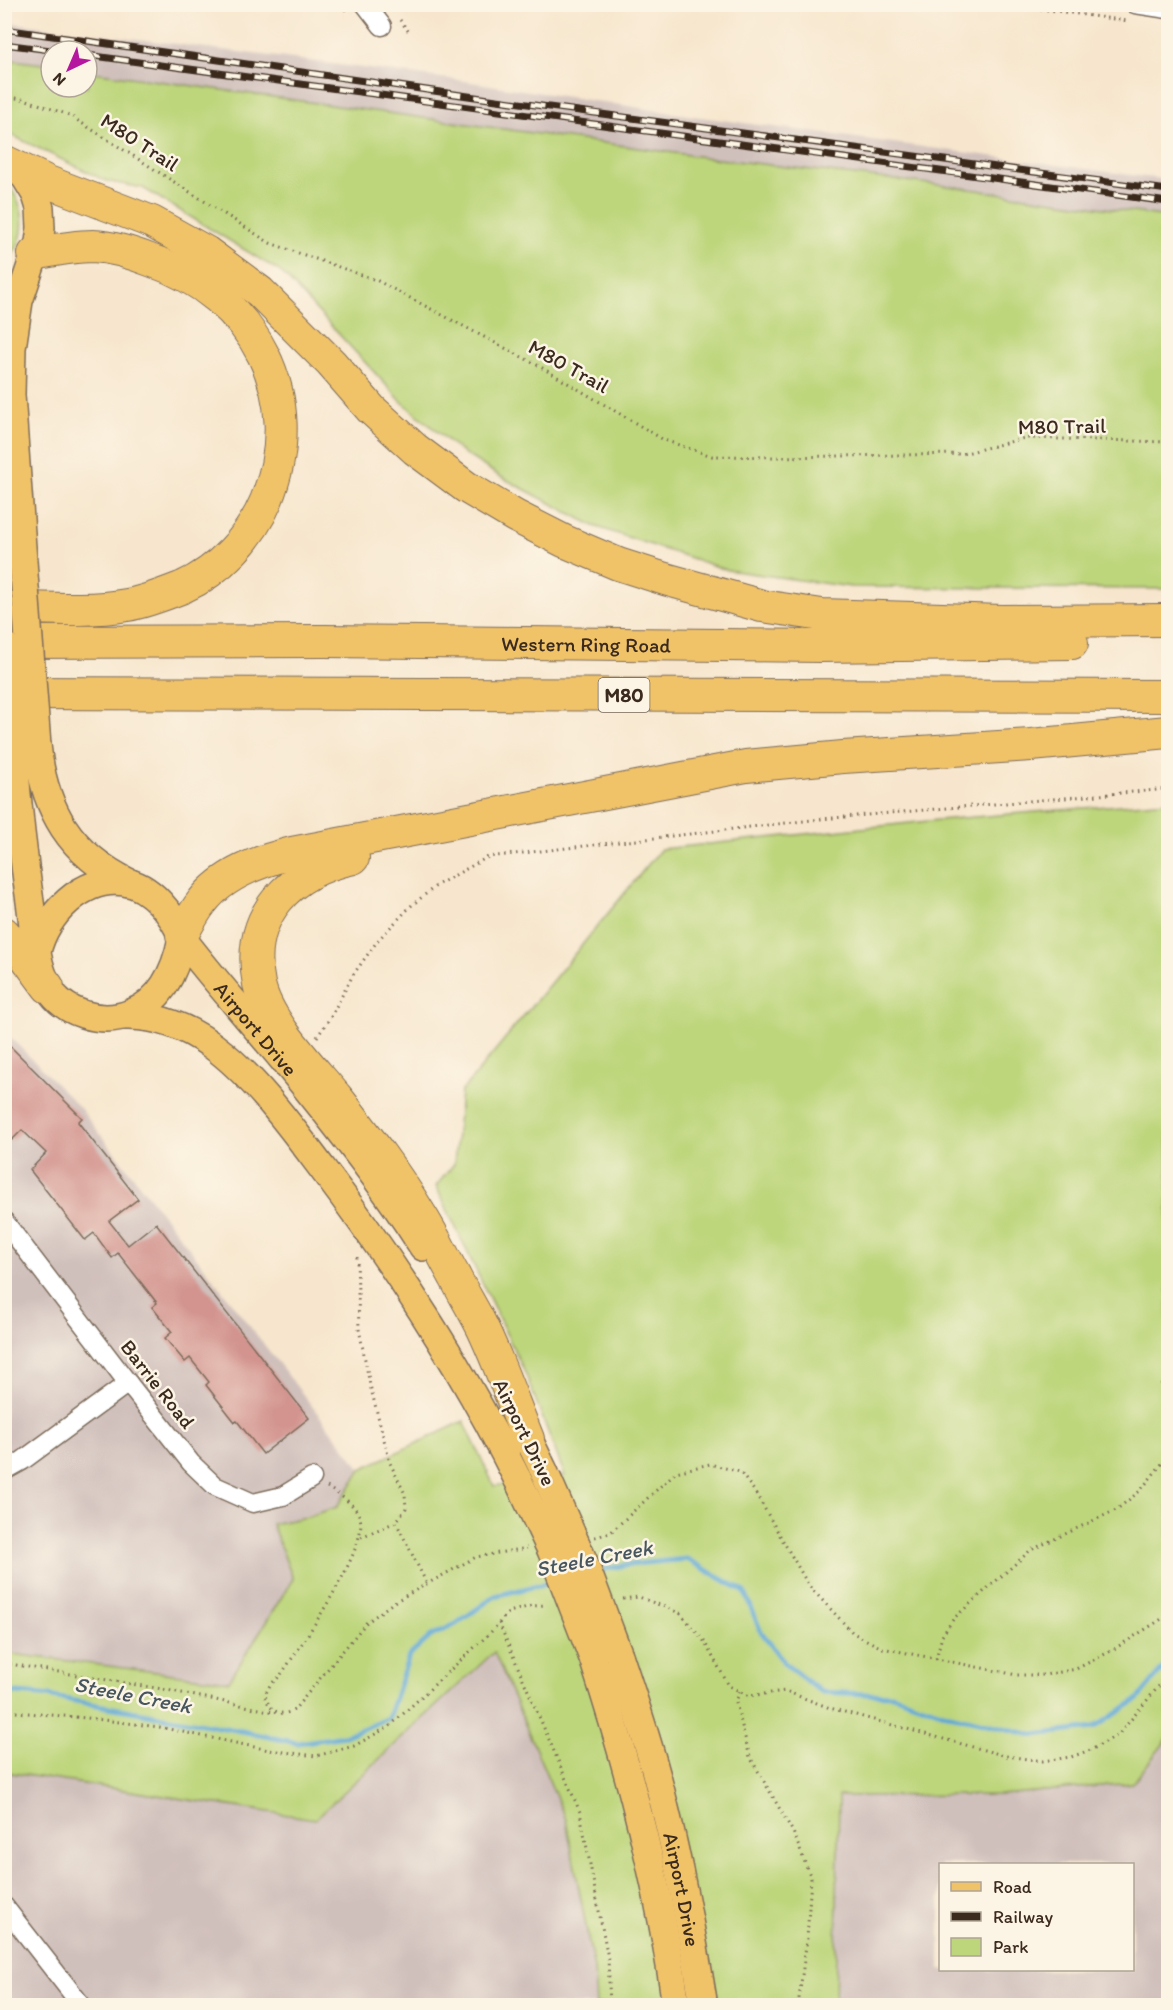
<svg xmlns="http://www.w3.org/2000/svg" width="1173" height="2010" font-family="Itim,sans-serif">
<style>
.industrial{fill:#d0c0bc;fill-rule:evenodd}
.green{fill:#bdd67b;stroke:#7c804c;stroke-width:1.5}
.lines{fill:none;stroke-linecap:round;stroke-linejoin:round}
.stream{stroke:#5ca7d4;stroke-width:5}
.building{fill:#d3948f}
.minor-casing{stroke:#7d6c5b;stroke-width:21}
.primary-casing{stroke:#7d6c5b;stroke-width:30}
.motorway-casing{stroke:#7d6c5b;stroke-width:34}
.path{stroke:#7d6c5b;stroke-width:3;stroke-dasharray:1.5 4.5;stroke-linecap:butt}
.minor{stroke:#fff;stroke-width:18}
.primary{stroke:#f1c369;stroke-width:27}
.motorway{stroke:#f1c369;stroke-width:32}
.rail-casing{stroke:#3b2a1e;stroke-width:7}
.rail{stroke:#fcf5e5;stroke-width:4.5;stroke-dasharray:14;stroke-linecap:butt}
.primary-bridge-casing{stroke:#7d6c5b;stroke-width:30;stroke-linecap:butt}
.primary-bridge{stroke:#f1c369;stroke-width:27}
.labels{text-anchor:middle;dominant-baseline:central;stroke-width:5;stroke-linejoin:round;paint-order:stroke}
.shield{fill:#fcf5e5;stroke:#75675a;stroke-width:1.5}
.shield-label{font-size:20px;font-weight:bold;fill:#3b2a1e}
.street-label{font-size:21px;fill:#3b2a1e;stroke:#fcf5e5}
.water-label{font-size:22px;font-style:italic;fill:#47565e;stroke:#fcf5e5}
</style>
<rect width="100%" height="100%" fill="#fcf5e5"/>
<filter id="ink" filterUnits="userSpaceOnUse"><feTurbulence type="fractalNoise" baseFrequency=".0167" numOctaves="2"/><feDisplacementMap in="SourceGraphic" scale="12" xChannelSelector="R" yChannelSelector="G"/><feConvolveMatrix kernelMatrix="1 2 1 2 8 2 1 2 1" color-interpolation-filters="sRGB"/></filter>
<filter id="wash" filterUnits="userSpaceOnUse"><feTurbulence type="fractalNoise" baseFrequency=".008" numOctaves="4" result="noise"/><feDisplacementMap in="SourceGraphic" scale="24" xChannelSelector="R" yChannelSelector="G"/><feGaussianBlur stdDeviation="1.35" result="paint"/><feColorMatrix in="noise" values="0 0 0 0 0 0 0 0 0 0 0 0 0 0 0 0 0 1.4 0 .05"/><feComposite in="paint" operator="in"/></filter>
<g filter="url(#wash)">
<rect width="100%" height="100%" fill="#f7e6cd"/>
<g class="industrial">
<path d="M 5,22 L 457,80 L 700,117 L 1168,180 L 1168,217 L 956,187 L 711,158 L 87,71 L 87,51 L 51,51 L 51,65 L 5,59 Z"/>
<path d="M 4,1031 L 79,1107 L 361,1469 L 337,1507 L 272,1525 L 293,1579 L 229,1681 L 5,1653 Z"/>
<path d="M 494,1652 L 566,1820 L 594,1969 L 596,2005 L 5,2005 L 4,1772 L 314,1819 Z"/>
<path d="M 1168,1738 L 1168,2005 L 835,2006 L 838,1796 L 1001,1795 L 1133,1783 ZM 940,1864 L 1132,1864 L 1132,1970 L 940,1970 Z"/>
</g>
<g class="green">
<path d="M 4,59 L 51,65 L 51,87 L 87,87 L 87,71 L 711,158 L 956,187 L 1168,217 L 1168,589 L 851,587 L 727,570 L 594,526 L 501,477 L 460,451 L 401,401 L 281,272 L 143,188 L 106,181 L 5,132 Z"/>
<path d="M 5,182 C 28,205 29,240 5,263 Z"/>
<path d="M 1168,801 L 1168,1738 L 1133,1783 L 1001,1795 L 839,1796 L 835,2005 L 596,2005 L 594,1969 L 566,1820 L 494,1652 L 315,1819 L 5,1772 L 4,1653 L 229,1681 L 293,1579 L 272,1524 L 306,1517 L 337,1507 L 361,1469 L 464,1421 L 494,1486 L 565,1476 L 526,1375 L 436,1186 L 454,1164 L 461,1092 L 661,849 L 938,820 Z"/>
</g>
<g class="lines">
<g class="stream">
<path d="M 597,1571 L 624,1565 L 687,1559 L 745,1592 L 760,1630 L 785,1664 L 821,1692 L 892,1695 L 950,1715 L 1033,1735 L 1094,1728 L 1138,1699 L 1168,1662"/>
<path d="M 4,1692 L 42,1695 L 242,1731 L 297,1743 L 345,1736 L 388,1718 L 409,1656 L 431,1636 L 456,1624 L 495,1596 L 556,1581"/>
</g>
</g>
<g id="blocks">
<path class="building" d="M 4,1040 L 82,1118 L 78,1122 L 138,1199 L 109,1221 L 128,1245 L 156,1223 L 309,1418 L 263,1454 L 237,1421 L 235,1422 L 206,1385 L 209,1382 L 190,1358 L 185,1362 L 165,1338 L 172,1332 L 152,1307 L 157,1303 L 118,1253 L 112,1258 L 94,1233 L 85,1240 L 30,1170 L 46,1153 L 22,1130 L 12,1140 L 4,1132 Z"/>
</g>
</g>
<g filter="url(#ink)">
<use href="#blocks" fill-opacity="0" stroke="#7d6c5b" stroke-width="1.5"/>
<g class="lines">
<defs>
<g id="minor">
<path d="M 365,4 L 382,26"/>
<path d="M 1135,4 L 1168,9"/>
<path d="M 4,1221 L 128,1383 L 191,1463 L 215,1486 L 253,1503 L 283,1496 L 312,1478"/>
<path d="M 4,1471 L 22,1461 L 128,1383"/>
<path d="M 4,1906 L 82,2006"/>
</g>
<g id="primary">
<path d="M 12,165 L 25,177 L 36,195 L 40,208 L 41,228 L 39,242 L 19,301 L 12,348 L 11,395 L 23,561"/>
<path d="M 37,745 C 44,810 70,854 130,883"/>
<path d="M 13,746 C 17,801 23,855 31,909 C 34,934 36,962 47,985 C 62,1014 102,1025 131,1013 C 162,1001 176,969 182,938 C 174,915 150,885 124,882 C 83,876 45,915 37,952"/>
<path id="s1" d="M 182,938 C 214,980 250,1020 284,1061 C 333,1120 381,1181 423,1247"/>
<path d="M 124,1016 C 156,1015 187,1027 213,1046 C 254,1076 291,1127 322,1168 C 396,1266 463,1369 518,1480"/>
<path d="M 519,1419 L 544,1471"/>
<path id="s2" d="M 619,1655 C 636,1706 653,1757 665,1808 C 681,1873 693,1939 704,2006"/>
<path d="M 593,1658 C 630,1772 660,1887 676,2006"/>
</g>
<g id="motorway">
<path d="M 6,162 L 48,182 L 152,222 L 206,252 L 260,292 L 331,363 L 371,409 L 415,449 L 466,487 L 515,516 L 564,541 L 618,564 L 665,579 L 762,606 L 822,615 L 1002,621 L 1168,620"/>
<path d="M 4,607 C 45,608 87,612 127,605 C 145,602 165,594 183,587 C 219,571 251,537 266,501 C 309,397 254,295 150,260 C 132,253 112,247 93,246 C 73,246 54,250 34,254"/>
<path id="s3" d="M 4,642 L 324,641 L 820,646 L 1072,643"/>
<path d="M 5,693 L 1168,696"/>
<path d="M 353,858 C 290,871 245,915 259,984 C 267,1023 313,1068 338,1099 C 366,1135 396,1174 420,1214 C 433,1234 443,1256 455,1277 C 464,1295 475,1312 483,1329 C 500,1365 513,1402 528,1439"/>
<path d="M 4,933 L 25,956 L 48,987"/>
<path d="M 182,935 C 188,924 194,912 202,902 C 223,874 259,861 292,853 L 746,766 L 843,757 L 1031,745 L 1168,732"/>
</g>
</defs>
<use href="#minor" class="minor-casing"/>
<use href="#primary" class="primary-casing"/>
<use href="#motorway" class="motorway-casing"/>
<g class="path">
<path d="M 342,4 L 347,12"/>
<path d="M 1005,4 L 1128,21"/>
<path d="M 400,20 L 409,32"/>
<path d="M 4,96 L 27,100 L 69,115 L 270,243 L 376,280 L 539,366 L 664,440 L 712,456 L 779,457 L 962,454 L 1025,438 L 1168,442"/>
<path d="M 317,1037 L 330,1018 L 353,975 L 378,940 L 412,905 L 437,885 L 488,857 L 821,819 L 1168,789"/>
<path d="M 357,1257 L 359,1329 L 370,1385 L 390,1463 L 405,1494 L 406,1508 L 396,1522 L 361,1537"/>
<path d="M 1161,1383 L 1168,1395"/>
<path d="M 327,1487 C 339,1495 356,1504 360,1518 C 369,1549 299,1648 280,1676 L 270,1685 L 265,1695 C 269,1710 279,1718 294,1710 L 366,1623 L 394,1602 L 476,1557 L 527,1548"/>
<path d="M 396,1522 L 427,1584"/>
<path d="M 595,1537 L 610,1533 L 676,1472 L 710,1464 L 740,1472 L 755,1492 L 809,1586 L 853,1633 L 882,1648 L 1017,1675 L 1045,1675 L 1076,1669 L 1111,1651 L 1168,1615"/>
<path d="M 623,1599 L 639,1597 L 680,1613 L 704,1641 L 729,1686 L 749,1696 L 785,1691 L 830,1708 L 1006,1756 L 1043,1761 L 1071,1757 L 1093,1749 L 1119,1734 L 1168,1675"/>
<path d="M 499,1623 L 580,1812 L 608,1958 L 610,2006"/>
<path d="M 936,1659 L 942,1636 L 954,1618 L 1031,1550 L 1116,1510 L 1140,1491 L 1168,1456"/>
<path d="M 4,1663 L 162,1689 L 274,1712"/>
<path d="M 739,1691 L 736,1703 L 750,1757 L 793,1832 L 811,1878 L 807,1938 L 798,2006"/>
<path d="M 4,1711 L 87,1718 L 159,1727 L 269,1750 L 316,1756 L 354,1746 L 390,1726 L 490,1633 L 509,1612 L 531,1606 L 547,1605"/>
</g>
<use href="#minor" class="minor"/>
<use href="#primary" class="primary"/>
<use href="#motorway" class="motorway"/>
<defs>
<g id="rail">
<path d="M 4,29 L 482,98 L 1168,190"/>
<path d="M 4,44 L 58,51"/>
<path d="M 87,55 L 1168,202"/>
</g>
</defs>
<use href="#rail" class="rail-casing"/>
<use href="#rail" class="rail"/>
<defs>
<g id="primary-bridge">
<path d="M 23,561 L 37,745"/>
<path d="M 4,644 L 13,746"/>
<path d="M 544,1471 L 584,1562 L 619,1655"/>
<path d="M 518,1480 L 551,1550 L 593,1658"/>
</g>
</defs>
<use href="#primary-bridge" class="primary-bridge-casing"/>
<use href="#primary-bridge" class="primary-bridge"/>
</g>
</g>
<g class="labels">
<rect class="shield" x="598.5" y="678" width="51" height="34" rx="4.5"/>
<g class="shield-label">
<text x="624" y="695">M80</text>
</g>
<g class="street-label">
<text transform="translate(140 142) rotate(33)">M80 Trail</text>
<text transform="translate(569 366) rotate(29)">M80 Trail</text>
<text transform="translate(1062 426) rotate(-1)">M80 Trail</text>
<text stroke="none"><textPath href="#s3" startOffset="582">Western Ring Road</textPath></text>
<text stroke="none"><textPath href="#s1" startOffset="117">Airport Drive</textPath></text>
<text transform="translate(158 1384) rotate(52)">Barrie Road</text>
<text transform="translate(525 1432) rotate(64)">Airport Drive</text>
<text stroke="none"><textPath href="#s2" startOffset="243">Airport Drive</textPath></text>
</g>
<g class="water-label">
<text transform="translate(594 1558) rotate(-11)">Steele Creek</text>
<text transform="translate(133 1695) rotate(11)">Steele Creek</text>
</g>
</g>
<rect width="1173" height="2010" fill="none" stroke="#fcf5e5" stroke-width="24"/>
<rect x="939" y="1863" width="195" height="108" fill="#fcf5e5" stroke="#afa495" stroke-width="1.5"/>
<rect x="951" y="1882" width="30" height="9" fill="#f1c369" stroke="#afa495" stroke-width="1.5"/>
<text x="993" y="1893" font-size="18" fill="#3b2a1e">Road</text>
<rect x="951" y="1912" width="30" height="9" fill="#3b2a1e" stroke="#afa495" stroke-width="1.5"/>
<text x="993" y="1923" font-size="18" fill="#3b2a1e">Railway</text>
<rect x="951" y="1938" width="30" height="18" fill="#bdd67b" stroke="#afa495" stroke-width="1.5"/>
<text x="993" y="1953" font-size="18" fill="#3b2a1e">Park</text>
<g transform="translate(69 69) rotate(224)"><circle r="28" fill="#fcf5e5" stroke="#afa495" stroke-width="1.5"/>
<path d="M0-4.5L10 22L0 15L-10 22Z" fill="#b5179e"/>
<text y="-9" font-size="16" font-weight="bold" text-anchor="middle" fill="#3b2a1e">N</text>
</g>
</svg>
